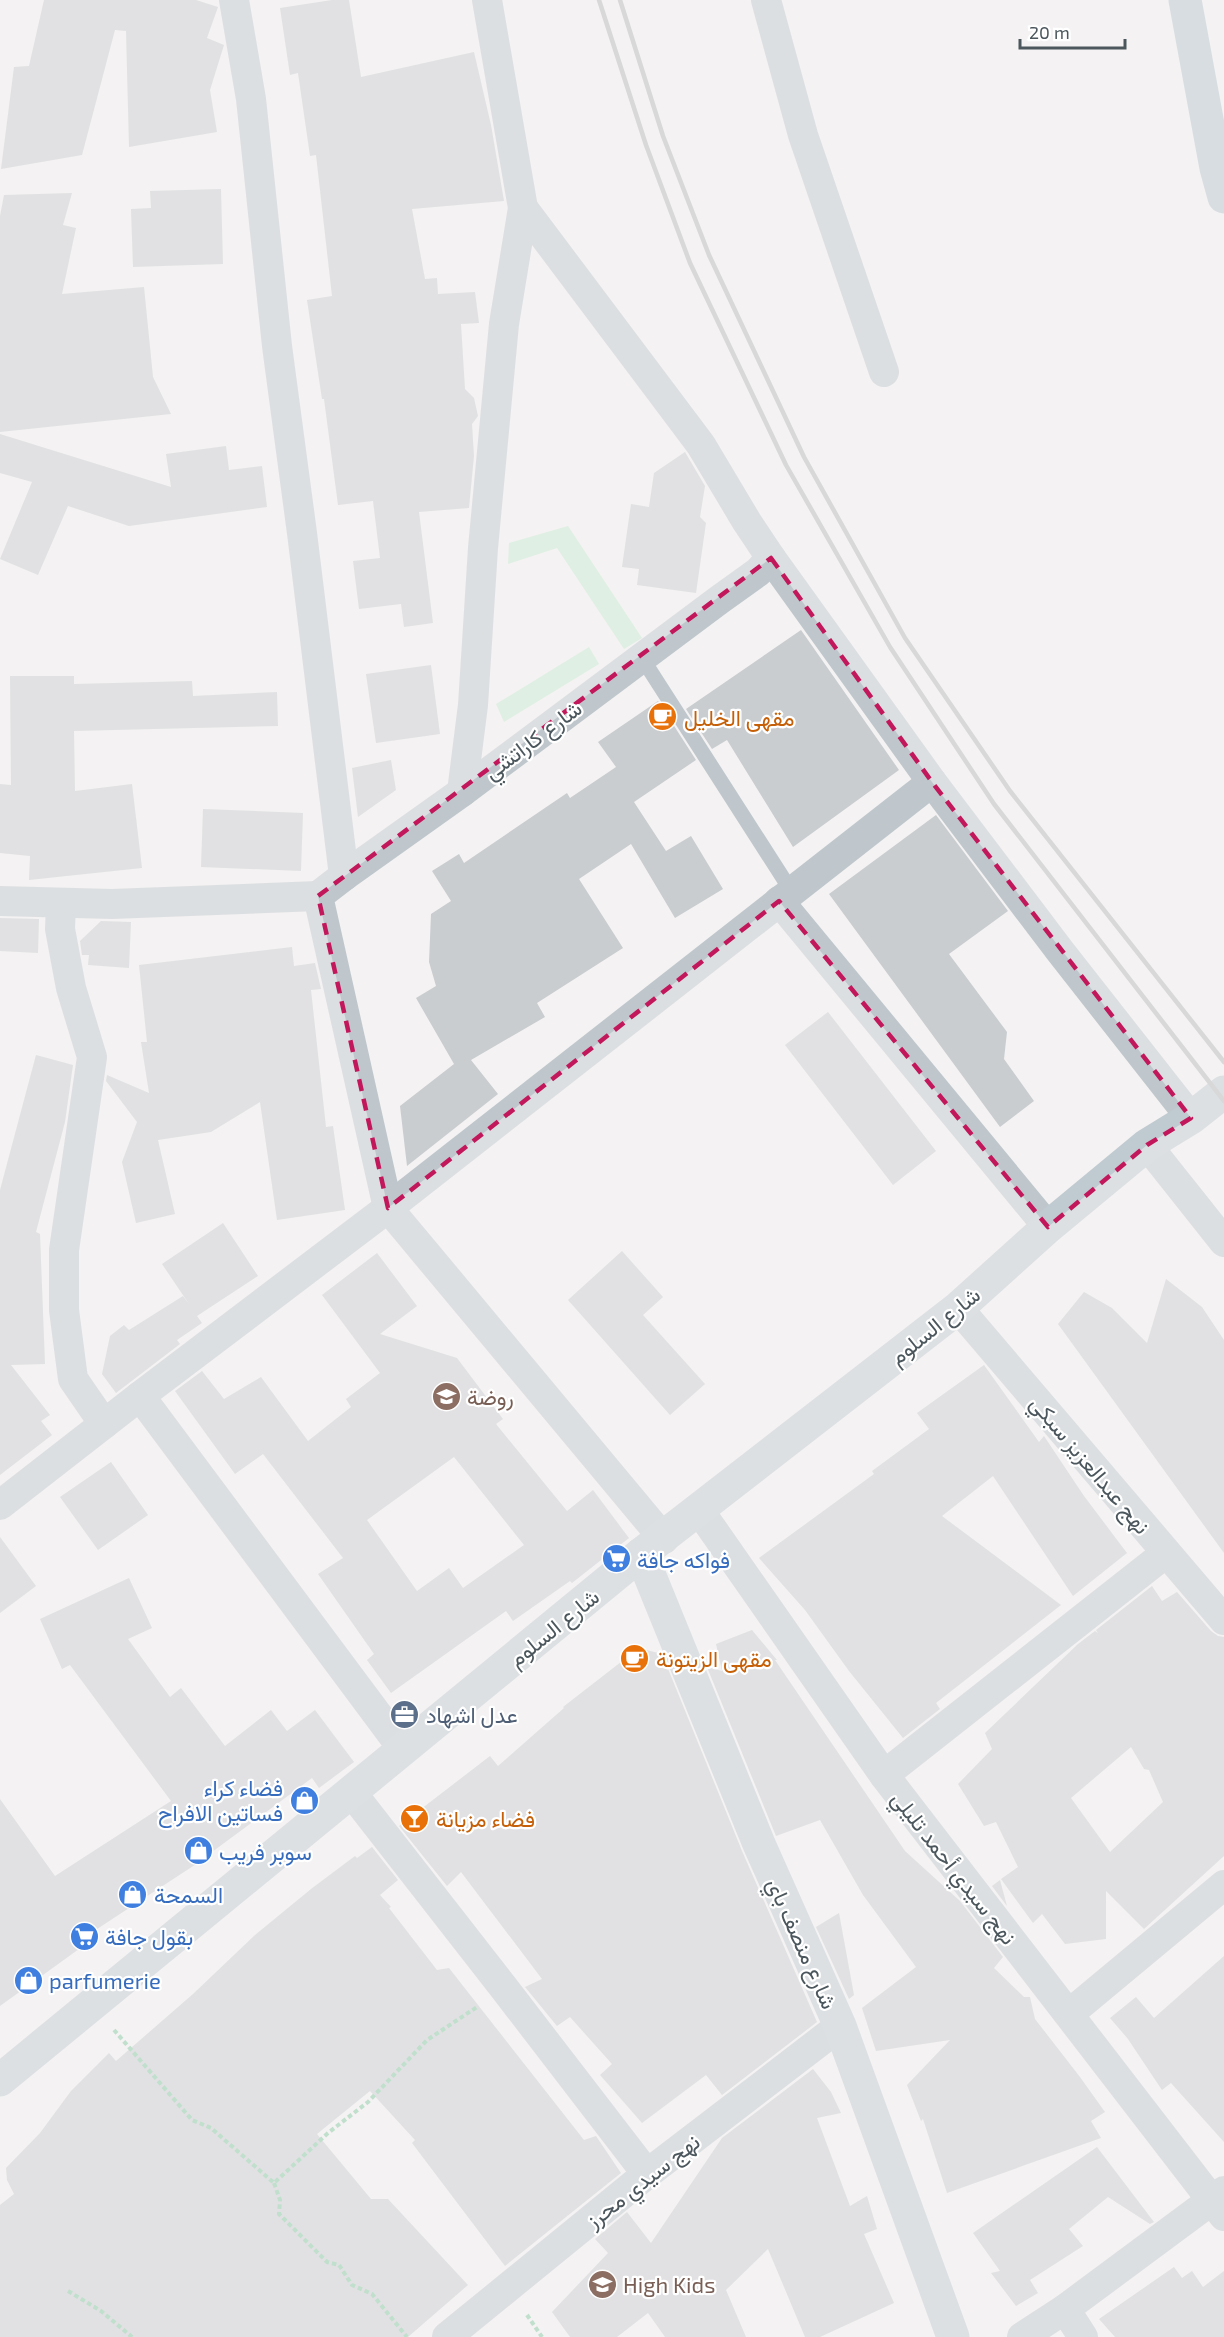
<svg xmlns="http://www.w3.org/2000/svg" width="1224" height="2337" font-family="'Exo 2',Vazirmatn,sans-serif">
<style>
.green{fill:#c6ecd0}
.building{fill:#c9cdd0;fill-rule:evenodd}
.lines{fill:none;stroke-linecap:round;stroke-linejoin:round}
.path{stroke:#81c79d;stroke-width:4;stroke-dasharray:4.5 3;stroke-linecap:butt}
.lane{stroke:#bfc7cd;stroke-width:15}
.street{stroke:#bfc7cd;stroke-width:30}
.secondary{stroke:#c0cad1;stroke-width:33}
.primary{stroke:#b5c4cd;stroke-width:33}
.rail{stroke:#b5b8bb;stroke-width:4.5}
.marked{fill:none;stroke:#c2185b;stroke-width:4.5;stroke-dasharray:12 8;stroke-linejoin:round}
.labels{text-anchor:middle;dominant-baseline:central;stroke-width:4.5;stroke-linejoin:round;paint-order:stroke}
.food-label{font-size:22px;fill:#c56008;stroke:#fff;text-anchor:start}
.street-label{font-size:22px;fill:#4b575d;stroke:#fff}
.education-label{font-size:22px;fill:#785e54;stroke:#fff;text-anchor:start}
.shop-label{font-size:22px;fill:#366cbe;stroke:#fff;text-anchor:start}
.service-label{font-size:22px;fill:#4e5e75;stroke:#fff;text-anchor:start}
</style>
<rect width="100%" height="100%" fill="#f4f2f2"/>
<g class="green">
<path d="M 568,526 L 642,638 L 624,649 L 557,548 L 508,564 L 509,543 Z"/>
<path d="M 589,647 L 599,664 L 504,722 L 496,704 Z"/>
</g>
<g class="building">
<path d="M 44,0 L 196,0 L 218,7 L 207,38 L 224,45 L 210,90 L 217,132 L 129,147 L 126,31 L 115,30 L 82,155 L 1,169 L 14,67 L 29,66 Z"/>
<path d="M 332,0 L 349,0 L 361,77 L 474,52 L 491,125 L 504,201 L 412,209 L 425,279 L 437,278 L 438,294 L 475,292 L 479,323 L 461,324 L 465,389 L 474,398 L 478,416 L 472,424 L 474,456 L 469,508 L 419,512 L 433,623 L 404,627 L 401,604 L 359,609 L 353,561 L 380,558 L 373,501 L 338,505 L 324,399 L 322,399 L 307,300 L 332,296 L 316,155 L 310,156 L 298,73 L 290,75 L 280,8 Z"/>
<path d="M 221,189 L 223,264 L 133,267 L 131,209 L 151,208 L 150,191 Z"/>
<path d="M 72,193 L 63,225 L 76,228 L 62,294 L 144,287 L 153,377 L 171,414 L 0,432 L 0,216 L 4,195 Z"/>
<path d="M 0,434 L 171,487 L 166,454 L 226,446 L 229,470 L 262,466 L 267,507 L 129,526 L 68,506 L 38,575 L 0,559 L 32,482 L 0,473 Z"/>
<path d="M 685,452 L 705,486 L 700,517 L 706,523 L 696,593 L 637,585 L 639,569 L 622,567 L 631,504 L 649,507 L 654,473 Z"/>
<path d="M 801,630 L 899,770 L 793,847 L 727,740 L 712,749 L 686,709 Z"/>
<path d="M 431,665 L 440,734 L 376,743 L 366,674 Z"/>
<path d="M 10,676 L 74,676 L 74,684 L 192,681 L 193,696 L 277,692 L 278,726 L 74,731 L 75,791 L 132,784 L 142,868 L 29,880 L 30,856 L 0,853 L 0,784 L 11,785 Z"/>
<path d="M 658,701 L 696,760 L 634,802 L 666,851 L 691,836 L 723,889 L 675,918 L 631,844 L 579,879 L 623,948 L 537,1003 L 545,1017 L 471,1060 L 498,1094 L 407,1166 L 400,1106 L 454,1064 L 416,998 L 436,986 L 429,962 L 431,914 L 451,901 L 432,871 L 459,854 L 464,863 L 567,793 L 570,798 L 616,767 L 598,742 Z"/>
<path d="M 391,760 L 396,790 L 358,817 L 352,768 Z"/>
<path d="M 203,809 L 303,813 L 301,871 L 201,867 Z"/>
<path d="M 936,815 L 1008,911 L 949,954 L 1007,1032 L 1004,1059 L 1034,1101 L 1000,1127 L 829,894 Z"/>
<path d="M 0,918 L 39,919 L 38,953 L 0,951 Z"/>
<path d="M 101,921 L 131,922 L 129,968 L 88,965 L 89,955 L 82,955 L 80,941 Z"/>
<path d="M 292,947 L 294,966 L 315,963 L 321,989 L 311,990 L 326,1127 L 333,1126 L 345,1210 L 277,1220 L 260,1102 L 211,1132 L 158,1140 L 175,1214 L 136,1223 L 122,1162 L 137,1122 L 106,1081 L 107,1075 L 149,1093 L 141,1042 L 147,1042 L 139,965 Z"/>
<path d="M 828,1012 L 936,1151 L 893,1185 L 785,1045 Z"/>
<path d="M 36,1055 L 73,1065 L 65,1122 L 36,1232 L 40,1234 L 45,1364 L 11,1365 L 50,1415 L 41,1421 L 52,1435 L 0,1475 L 0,1190 Z"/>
<path d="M 223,1223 L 258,1276 L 197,1316 L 202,1323 L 177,1340 L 180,1344 L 116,1393 L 102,1374 L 110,1336 L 124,1325 L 129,1330 L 183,1296 L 189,1304 L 162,1264 Z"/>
<path d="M 622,1251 L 663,1297 L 643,1315 L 705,1384 L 670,1415 L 568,1300 Z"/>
<path d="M 377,1253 L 417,1306 L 380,1334 L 457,1358 L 503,1419 L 496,1424 L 567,1511 L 593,1490 L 629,1538 L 572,1583 L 570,1581 L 513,1621 L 506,1611 L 391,1693 L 367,1660 L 374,1654 L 318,1574 L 343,1558 L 263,1454 L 235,1474 L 175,1391 L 202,1371 L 224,1399 L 261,1377 L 308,1441 L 351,1407 L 346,1399 L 380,1373 L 322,1295 ZM 454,1457 L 524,1545 L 463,1588 L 449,1568 L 417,1591 L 367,1520 Z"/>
<path d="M 1166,1279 L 1202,1307 L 1224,1340 L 1224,1553 L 1058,1324 L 1084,1292 L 1112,1308 L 1147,1343 Z"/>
<path d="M 984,1365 L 1039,1442 L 1044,1436 L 1084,1496 L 1127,1553 L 1073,1596 L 993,1476 L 942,1516 L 1061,1605 L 936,1703 L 940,1709 L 903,1738 L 849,1671 L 805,1610 L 759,1558 L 874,1474 L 872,1471 L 929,1429 L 917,1413 Z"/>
<path d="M 111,1462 L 148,1515 L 98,1550 L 60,1497 Z"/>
<path d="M 0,1537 L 36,1586 L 0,1613 Z"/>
<path d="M 129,1578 L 152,1628 L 128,1639 L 170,1697 L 181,1688 L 225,1746 L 271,1710 L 287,1731 L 315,1710 L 354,1762 L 319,1788 L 312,1778 L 212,1852 L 213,1853 L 94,1931 L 97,1936 L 0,2006 L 0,1799 L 55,1876 L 171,1801 L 70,1665 L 62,1669 L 40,1619 Z"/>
<path d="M 1152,1586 L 1162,1601 L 1177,1592 L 1211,1631 L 1218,1636 L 1224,1637 L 1224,1856 L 1144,1929 L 1106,1891 L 1106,1939 L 1065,1944 L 1042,1914 L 1033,1923 L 1001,1879 L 1018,1867 L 996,1822 L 984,1826 L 958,1784 L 992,1749 L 985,1733 L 1078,1644 L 1095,1631 L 1098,1633 L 1096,1630 ZM 1131,1747 L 1144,1769 L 1149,1770 L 1163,1802 L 1110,1852 L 1071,1798 Z"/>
<path d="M 752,1630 L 777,1660 L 775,1660 L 905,1851 L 960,1901 L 1003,1957 L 994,1968 L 1024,1997 L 1030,1997 L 1035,2019 L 1080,2077 L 1105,2112 L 1091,2121 L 1101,2138 L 947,2193 L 923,2119 L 921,2121 L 907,2085 L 950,2040 L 876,2051 L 862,2008 L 916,1967 L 863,1895 L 820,1820 L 776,1836 L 707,1667 L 722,1671 L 716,1644 Z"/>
<path d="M 639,1648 L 662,1654 L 742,1851 L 817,2022 L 722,2095 L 706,2075 L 642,2123 L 600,2075 L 612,2064 L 570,2017 L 557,2026 L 525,1987 L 542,1979 L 461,1872 L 447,1886 L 399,1826 L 490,1756 L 498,1766 L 564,1708 L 563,1707 Z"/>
<path d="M 372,1847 L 398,1880 L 380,1895 L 391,1907 L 389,1908 L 437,1970 L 449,1968 L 584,2140 L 596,2136 L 621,2173 L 505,2266 L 412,2143 L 415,2140 L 370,2091 L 317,2134 L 371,2199 L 388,2199 L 468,2285 L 408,2337 L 0,2337 L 0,2205 L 14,2194 L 7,2180 L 6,2168 L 40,2133 L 71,2091 L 109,2053 L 116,2061 L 193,1994 L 255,1935 L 311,1889 L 355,1856 L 357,1858 Z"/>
<path d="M 1000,1880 L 1007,1906 L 992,1886 Z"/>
<path d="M 839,1913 L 854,1995 L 849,1999 L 816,1927 Z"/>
<path d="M 1224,1956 L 1224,2142 L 1171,2083 L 1162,2090 L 1128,2039 L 1110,2018 L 1136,1997 L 1154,2018 Z"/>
<path d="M 813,2069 L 831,2092 L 841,2113 L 817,2118 L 850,2206 L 867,2196 L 877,2229 L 864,2234 L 894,2303 L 820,2337 L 805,2337 L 768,2249 L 726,2290 L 746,2337 L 665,2337 L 648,2313 L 617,2337 L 570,2337 L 552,2312 L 608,2253 L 595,2239 L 627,2212 L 651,2243 L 722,2138 Z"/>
<path d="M 1097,2147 L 1154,2222 L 1150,2224 L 1108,2197 L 1069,2229 L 1083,2246 L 1030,2280 L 1038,2293 L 1016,2306 L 991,2273 L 1000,2271 L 973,2233 Z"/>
<path d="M 1174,2267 L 1182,2278 L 1192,2271 L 1203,2287 L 1224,2271 L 1224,2337 L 1115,2337 L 1099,2319 Z"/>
</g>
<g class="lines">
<g class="path">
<path d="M 114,2030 L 192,2120 L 211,2128 L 274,2183 L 328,2133 L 368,2102 L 427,2040 L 477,2007"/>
<path d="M 274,2183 L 280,2200 L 279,2214 L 327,2262 L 339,2265 L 352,2285 L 372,2294 L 407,2337"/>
<path d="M 68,2291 L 101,2311 L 132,2337"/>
<path d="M 527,2315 L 542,2337"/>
</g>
<path class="lane" d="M 642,658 L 792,892"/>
<g class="street">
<path d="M 234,0 L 251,99 L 277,346 L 302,533 L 344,876 L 318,896 L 388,1208 L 664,1539"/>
<path d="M 766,0 L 803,135 L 884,372"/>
<path d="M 771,558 L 932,782 L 1060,951 L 1191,1118"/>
<path d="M 462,792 L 473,705 L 483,548 L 504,324 L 523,208 L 487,0"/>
<path d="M 344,876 L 462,792 L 719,600 L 758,572 L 771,558 L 747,522 L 701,445 L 523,208"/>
<path d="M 0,901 L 112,904 L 318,896"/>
<path d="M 779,901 L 1048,1227"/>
<path d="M 61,903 L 60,929 L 71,988 L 92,1057 L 64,1250 L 64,1310 L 73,1379 L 104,1424"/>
<path d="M 1147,1145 L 1224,1242"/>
<path d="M 958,1308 L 1224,1620"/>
<path d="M 140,1396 L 403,1749"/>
<path d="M 0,1505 L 140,1396 L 388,1208 L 932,782"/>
<path d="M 699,1510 L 884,1775 L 1224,2216"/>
<path d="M 884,1775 L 1166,1553"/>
<path d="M 352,1793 L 504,1988 L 647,2174"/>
<path d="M 1069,2014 L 1224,1885"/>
<path d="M 1065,2309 L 1083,2337"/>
<path d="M 447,2337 L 647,2174 L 840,2026"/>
<path d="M 1022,2337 L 1065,2309 L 1224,2191"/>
</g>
<g class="secondary">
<path d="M 641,1554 L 759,1844 L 840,2026 L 953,2337"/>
<path d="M 0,2080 L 641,1554 L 958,1308 L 1048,1227 L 1147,1145 L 1191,1118 L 1224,1092"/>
</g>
<path class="primary" d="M 1185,0 L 1216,168 L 1224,197"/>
<g class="rail">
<path d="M 599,0 L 646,145 L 690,263 L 786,465 L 890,647 L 994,804 L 1224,1101"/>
<path d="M 620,0 L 663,136 L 709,255 L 804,457 L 905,638 L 1010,791 L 1224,1062"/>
</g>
</g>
<path d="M0 0H1224V2337H0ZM 771,558 L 932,782 L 1191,1118 L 1147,1145 L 1048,1227 L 779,901 L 388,1208 L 318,896 Z" fill="#f4f2f2" fill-opacity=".55" fill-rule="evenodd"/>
<path class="marked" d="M 771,558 L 932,782 L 1191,1118 L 1147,1145 L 1048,1227 L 779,901 L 388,1208 L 318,896 Z"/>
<defs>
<symbol id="cafe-disc" viewBox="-11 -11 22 22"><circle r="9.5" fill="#e8710a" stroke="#fff"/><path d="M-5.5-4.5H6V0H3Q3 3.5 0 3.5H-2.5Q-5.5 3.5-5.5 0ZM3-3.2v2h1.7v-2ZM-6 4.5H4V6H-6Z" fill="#fff"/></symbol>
<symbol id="school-disc" viewBox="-11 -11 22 22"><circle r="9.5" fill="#8d6e63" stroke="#fff"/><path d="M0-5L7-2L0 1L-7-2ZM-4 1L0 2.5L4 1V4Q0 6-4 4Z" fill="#fff"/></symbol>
<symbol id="supermarket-disc" viewBox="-11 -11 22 22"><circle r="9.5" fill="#3f7fe0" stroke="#fff"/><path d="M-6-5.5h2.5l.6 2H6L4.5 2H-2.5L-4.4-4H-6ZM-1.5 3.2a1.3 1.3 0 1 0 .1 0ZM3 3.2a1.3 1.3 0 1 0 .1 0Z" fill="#fff"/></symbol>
<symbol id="office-disc" viewBox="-11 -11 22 22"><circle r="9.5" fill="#5c6f8a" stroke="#fff"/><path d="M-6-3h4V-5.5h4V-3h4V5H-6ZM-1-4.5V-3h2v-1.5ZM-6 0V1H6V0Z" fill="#fff"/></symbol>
<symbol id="shop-disc" viewBox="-11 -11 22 22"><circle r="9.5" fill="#3f7fe0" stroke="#fff"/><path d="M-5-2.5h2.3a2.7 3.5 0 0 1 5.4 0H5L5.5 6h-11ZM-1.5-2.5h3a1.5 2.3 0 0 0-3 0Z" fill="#fff"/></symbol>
<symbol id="bar-disc" viewBox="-11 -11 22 22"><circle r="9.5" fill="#e8710a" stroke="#fff"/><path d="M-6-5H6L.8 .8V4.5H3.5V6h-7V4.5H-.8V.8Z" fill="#fff"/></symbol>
</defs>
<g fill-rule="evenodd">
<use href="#cafe-disc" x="646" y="700" width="33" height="33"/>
<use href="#school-disc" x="430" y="1380" width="33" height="33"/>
<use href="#supermarket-disc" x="600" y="1542" width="33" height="33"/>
<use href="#cafe-disc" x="618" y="1642" width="33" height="33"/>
<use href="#office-disc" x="388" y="1698" width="33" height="33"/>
<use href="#shop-disc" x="288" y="1784" width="33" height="33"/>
<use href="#bar-disc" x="398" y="1802" width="33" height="33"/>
<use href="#shop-disc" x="182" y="1834" width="33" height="33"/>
<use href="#shop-disc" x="116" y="1878" width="33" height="33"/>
<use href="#supermarket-disc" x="68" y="1920" width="33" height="33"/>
<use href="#shop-disc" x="12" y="1964" width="33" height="33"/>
<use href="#school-disc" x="586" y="2268" width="33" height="33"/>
</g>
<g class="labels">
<g class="food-label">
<text x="684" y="717">مقهى الخليل</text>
<text x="656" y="1658">مقهى الزيتونة</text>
<text x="436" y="1818">فضاء مزيانة</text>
</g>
<g class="street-label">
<text transform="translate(532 739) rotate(-37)">شارع كاراتشي</text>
<text transform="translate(934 1325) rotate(-39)">شارع السلوم</text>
<text transform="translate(1091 1464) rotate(50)">نهج عبدالعزيز سبكي</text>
<text transform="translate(553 1627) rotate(-39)">شارع السلوم</text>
<text transform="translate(955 1867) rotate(52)">نهج سيدي أحمد تليلي</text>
<text transform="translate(803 1943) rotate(66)">شارع منصف باي</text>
<text transform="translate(642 2180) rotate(-38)">نهج سيدي محرز</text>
</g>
<g class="education-label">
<text x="467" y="1396">روضة</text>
<text x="623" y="2284">High Kids</text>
</g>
<g class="shop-label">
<text x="637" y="1559">فواكه جافة</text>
<text x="283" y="1787" text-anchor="end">فضاء كراء<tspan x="283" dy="25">فساتين الافراح</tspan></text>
<text x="219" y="1851">سوبر فريب</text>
<text x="154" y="1894">السمحة</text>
<text x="105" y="1936">بقول جافة</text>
<text x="49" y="1980">parfumerie</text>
</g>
<g class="service-label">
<text x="426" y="1714">عدل اشهاد</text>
</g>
</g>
<path d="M1020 39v9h105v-9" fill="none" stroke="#4b575d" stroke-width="3"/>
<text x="1029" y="39" font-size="18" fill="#4b575d" stroke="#ffffff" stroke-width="4.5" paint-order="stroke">20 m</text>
</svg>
